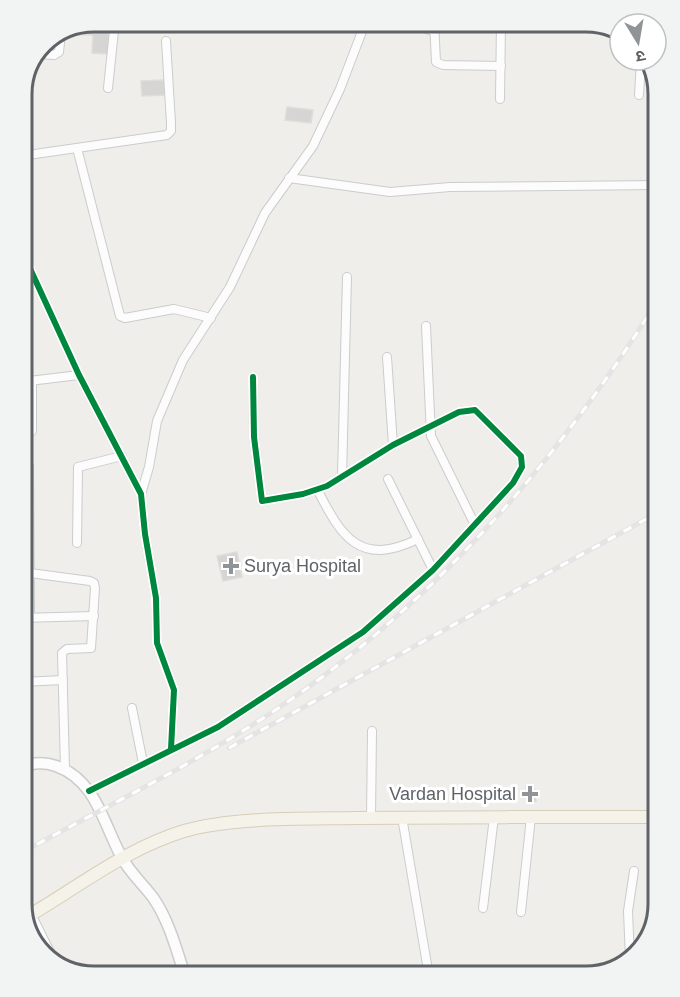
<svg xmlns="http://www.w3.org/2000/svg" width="680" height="997" font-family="Arial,'Noto Sans Devanagari',sans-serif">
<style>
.building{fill:#d6d5d3;stroke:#deddd9;stroke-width:1.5}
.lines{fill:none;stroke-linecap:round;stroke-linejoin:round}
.minor-casing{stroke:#cbcccc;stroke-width:10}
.tertiary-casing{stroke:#cbcccc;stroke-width:13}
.primary-casing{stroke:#d7ceb8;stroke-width:14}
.minor{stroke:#fdfcfc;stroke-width:8}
.tertiary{stroke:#fdfcfc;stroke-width:10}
.primary{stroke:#f4f2e9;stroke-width:12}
.rail-casing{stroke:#e4e4e4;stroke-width:5}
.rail{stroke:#fff;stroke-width:3;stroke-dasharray:9;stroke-linecap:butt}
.cycleway-casing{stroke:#fff;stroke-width:10}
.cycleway{stroke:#00873e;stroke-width:6}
.poi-dot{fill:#919496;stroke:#fff;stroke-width:2}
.labels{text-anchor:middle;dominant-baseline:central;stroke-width:6;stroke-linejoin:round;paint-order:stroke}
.poi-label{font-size:18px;fill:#5f6368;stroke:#fff;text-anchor:start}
.rim{fill:none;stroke:#5f6368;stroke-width:3}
</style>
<rect width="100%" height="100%" fill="#efeeea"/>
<g class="building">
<path d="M 93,21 L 109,21 L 108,54 L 92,53 L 93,35 L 64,34 Z"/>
<path d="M 164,80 L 165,95 L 142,96 L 141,81 Z"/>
<path d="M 287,107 L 313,110 L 311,123 L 285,120 Z"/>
<path d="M 237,552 L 242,577 L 223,581 L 217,556 Z"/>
<path d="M 533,785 L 536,801 L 528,802 L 526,786 Z"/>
</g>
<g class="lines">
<defs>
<g id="minor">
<path d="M 401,21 L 433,31"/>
<path d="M 434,21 L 436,62 L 443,65 L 501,66"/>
<path d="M 501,25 L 613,28"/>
<path d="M 38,54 L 54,55 L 59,52 L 61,33"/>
<path d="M 108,88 L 115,21"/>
<path d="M 639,95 L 641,60"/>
<path d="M 500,99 L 501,22"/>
<path d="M 77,148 L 120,316 L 125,318 L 174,309 L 211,318"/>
<path d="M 21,156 L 167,135 L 171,131 L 171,123 L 166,41"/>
<path d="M 289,178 L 390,192 L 450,187 L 659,185"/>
<path d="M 21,249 L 79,375 L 141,494 L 145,534 L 156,598 L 157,643 L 174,690 L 171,749"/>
<path d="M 426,326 L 431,436 L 475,525"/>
<path d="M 387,357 L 393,445"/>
<path d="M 21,382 L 79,375"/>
<path d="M 32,431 L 32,381"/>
<path d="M 29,466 L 30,618"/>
<path d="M 342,476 L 347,277"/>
<path d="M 388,479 L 433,570"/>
<path d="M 317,489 C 342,538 360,567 418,539"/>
<path d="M 141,494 L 149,467 L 157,421 L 183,360 L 230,287 L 265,213 L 313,146 L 340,89 L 366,21"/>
<path d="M 77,543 L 78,467 L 122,456"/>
<path d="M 30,573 L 90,581 L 94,583 L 95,588 L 91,648 L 67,649 L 62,653 L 65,769"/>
<path d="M 21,618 L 94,616"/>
<path d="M 21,682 L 63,680"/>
<path d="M 132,708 L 143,763"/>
<path d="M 89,791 L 218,727 L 363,632 L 433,570 L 513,483 L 522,467 L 521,456 L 475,410 L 459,412 L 393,445 L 327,486 L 303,494 L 262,501 L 254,437 L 253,377"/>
<path d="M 402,817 L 429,976"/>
<path d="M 371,818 L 372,731"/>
<path d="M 483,908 L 494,817"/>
<path d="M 521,912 L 531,817"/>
<path d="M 31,914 L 57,966"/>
<path d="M 630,959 L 628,911 L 634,871"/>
</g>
<path id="tertiary" d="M 21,768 C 33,762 44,762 56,766 C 96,780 103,823 121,856 C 129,872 144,885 154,899 C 169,921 177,951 185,976"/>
<path id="primary" d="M 25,918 C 77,888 125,849 184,831 C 232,817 304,819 355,818 C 456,817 558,817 659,817"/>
</defs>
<use href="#minor" class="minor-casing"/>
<use href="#tertiary" class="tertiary-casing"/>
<use href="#primary" class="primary-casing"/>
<use href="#minor" class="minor"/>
<use href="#tertiary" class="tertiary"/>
<use href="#primary" class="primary"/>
<defs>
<g id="rail">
<path d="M 229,748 L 659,512"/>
<path d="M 21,853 C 107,806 196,763 277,709 C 435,603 560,459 659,298"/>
</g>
</defs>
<use href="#rail" class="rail-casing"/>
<use href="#rail" class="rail"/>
<defs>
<g id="cycleway">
<path d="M 21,249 L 79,375 L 141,494 L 145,534 L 156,598 L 157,643 L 174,690 L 171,749"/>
<path d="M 89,791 L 218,727 L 363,632 L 433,570 L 513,483 L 522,467 L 521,456 L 475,410 L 459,412 L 393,445 L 327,486 L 303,494 L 262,501 L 254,437 L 253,377"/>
</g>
</defs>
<use href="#cycleway" class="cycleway-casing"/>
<use href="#cycleway" class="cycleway"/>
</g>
<g class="poi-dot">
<path d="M228 557h6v6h6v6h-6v6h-6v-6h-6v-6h6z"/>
<path d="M527 785h6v6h6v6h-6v6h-6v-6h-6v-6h6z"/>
</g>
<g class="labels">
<g class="poi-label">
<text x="244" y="566">Surya Hospital</text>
<text x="516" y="794" text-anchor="end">Vardan Hospital</text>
</g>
</g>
<path d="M0 0H680V997H0ZM94 32H586A62 62 0 0 1 648 94V904A62 62 0 0 1 586 966H94A62 62 0 0 1 32 904V94A62 62 0 0 1 94 32Z" fill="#f2f3f3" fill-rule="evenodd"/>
<path class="rim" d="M94 32H586A62 62 0 0 1 648 94V904A62 62 0 0 1 586 966H94A62 62 0 0 1 32 904V94A62 62 0 0 1 94 32Z"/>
<g transform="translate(638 42) rotate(169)"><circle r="28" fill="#ffffff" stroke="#bfc1c3" stroke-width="1.5"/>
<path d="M0-4.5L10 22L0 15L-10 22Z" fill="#919496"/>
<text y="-9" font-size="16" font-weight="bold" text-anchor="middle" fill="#5f6368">उ</text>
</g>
</svg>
